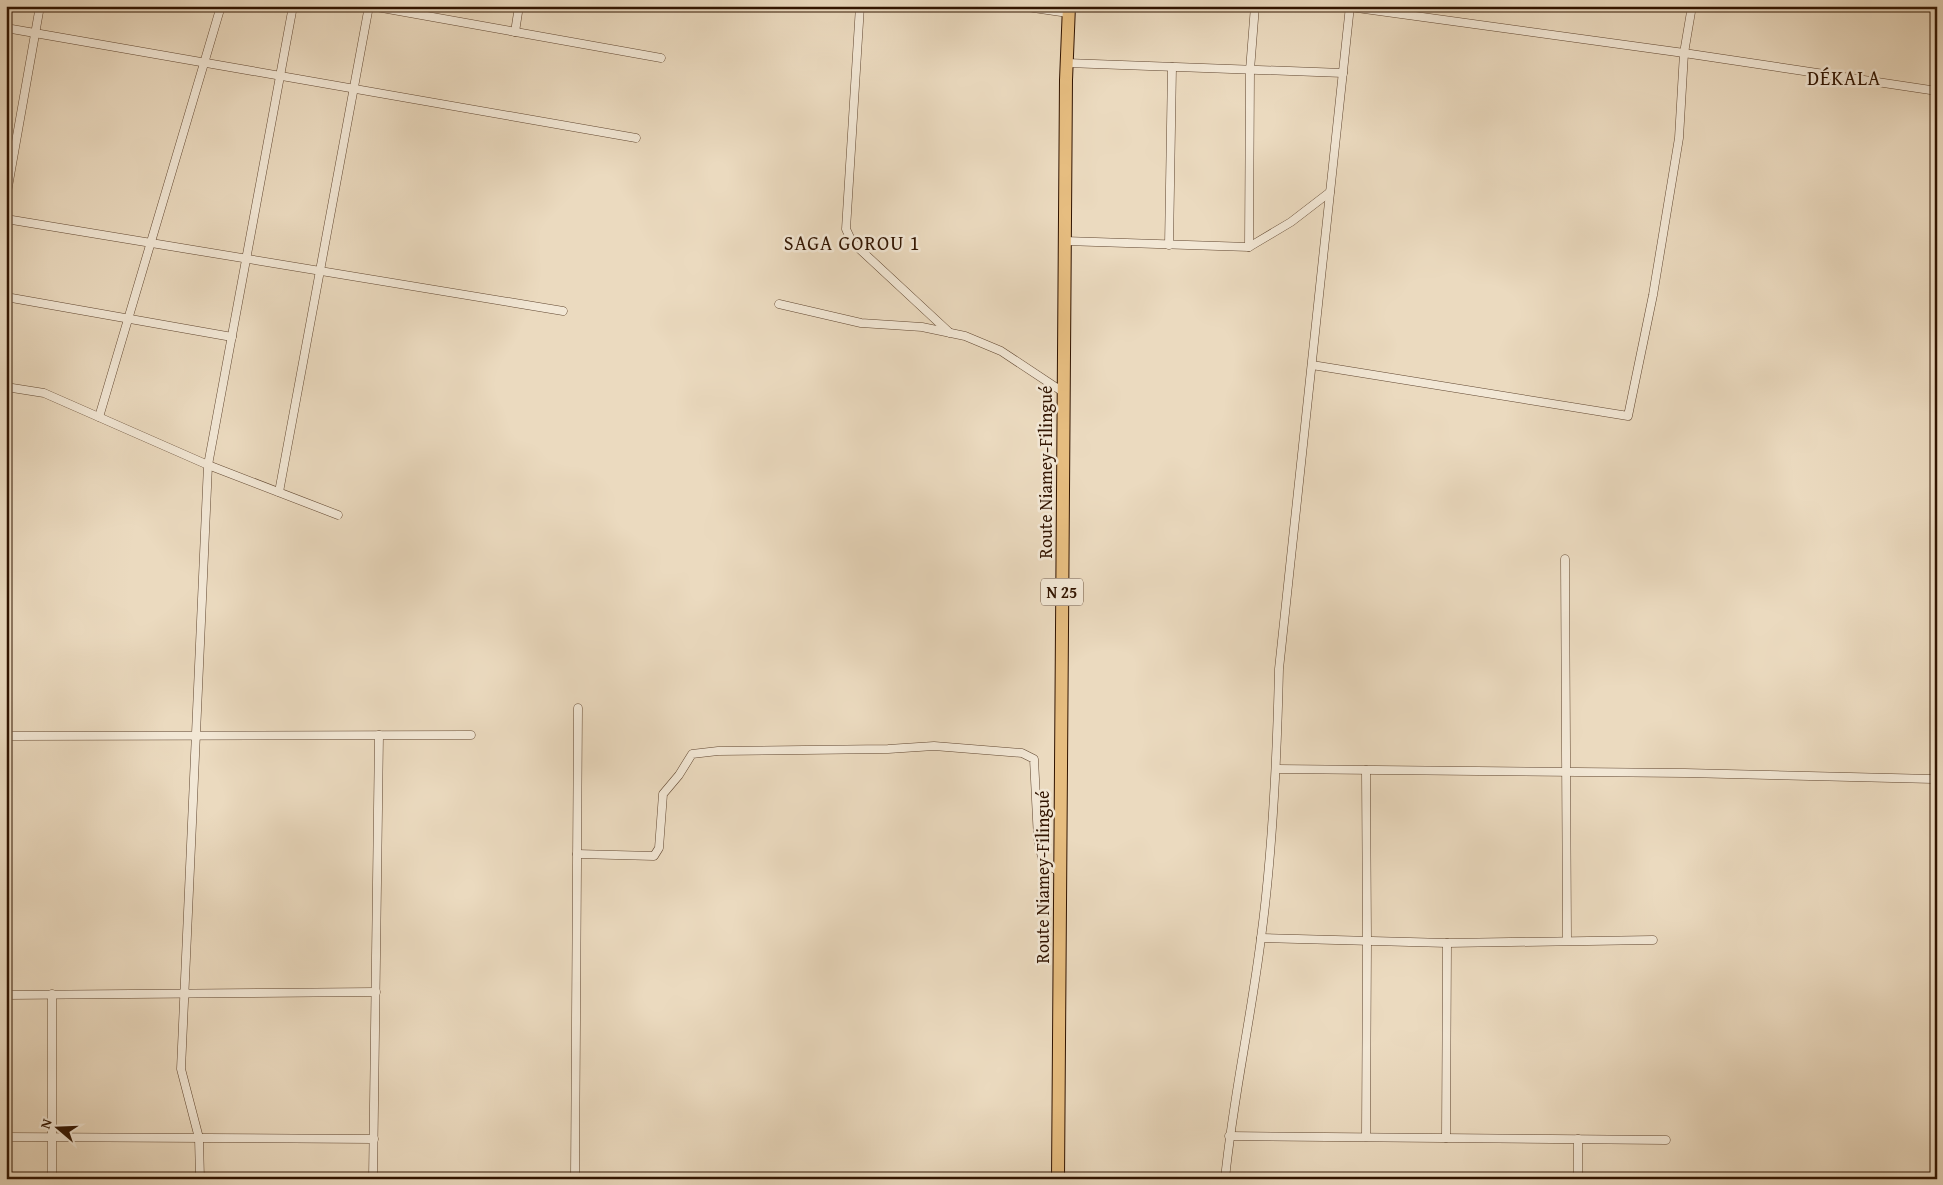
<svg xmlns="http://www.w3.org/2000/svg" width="1943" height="1185" font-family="'Gentium Book Plus',serif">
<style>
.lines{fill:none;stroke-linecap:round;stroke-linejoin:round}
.street-casing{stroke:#604630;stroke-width:9}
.primary-casing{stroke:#311400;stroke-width:14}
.street{stroke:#f2e7d5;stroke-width:8}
.primary{stroke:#e6bd80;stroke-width:12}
.labels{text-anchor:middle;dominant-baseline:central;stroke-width:5;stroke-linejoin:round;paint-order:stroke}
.shield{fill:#f2e7d5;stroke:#6b5340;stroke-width:1}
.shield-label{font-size:16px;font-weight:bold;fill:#311400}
.street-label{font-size:18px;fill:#311400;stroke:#f2e7d5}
.quarter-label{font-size:20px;letter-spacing:1px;fill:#311400;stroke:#f2e7d5}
</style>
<rect width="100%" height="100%" fill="#ebdabf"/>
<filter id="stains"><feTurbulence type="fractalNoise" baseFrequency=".004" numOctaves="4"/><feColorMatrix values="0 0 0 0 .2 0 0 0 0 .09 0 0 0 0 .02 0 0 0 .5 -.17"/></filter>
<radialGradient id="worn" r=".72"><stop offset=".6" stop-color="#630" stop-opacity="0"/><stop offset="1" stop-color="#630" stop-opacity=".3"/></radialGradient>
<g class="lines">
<defs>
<g id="street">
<path d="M 371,6 L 661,58"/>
<path d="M 860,6 L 846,229 L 852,242 L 950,333"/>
<path d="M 1020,6 L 1068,13"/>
<path d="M 1350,7 L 1684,53 L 1937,91"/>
<path d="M 6,28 L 636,138"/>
<path d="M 515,32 L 519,6"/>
<path d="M 1067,63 L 1343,73"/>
<path d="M 6,198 L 40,6"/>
<path d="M 6,219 L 563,311"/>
<path d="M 1065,241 L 1249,247 L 1291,222 L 1330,192"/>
<path d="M 1169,245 L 1172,67"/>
<path d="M 1249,247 L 1250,70 L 1255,6"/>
<path d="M 6,297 L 232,337"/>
<path d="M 779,304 L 861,323 L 922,327 L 965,336 L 1001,351 L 1063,392"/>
<path d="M 1312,365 L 1628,416 L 1653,295 L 1679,138 L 1684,53 L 1692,6"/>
<path d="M 6,387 L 44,393 L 208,465 L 338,515"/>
<path d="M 99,417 L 221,6"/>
<path d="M 279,492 L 369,6"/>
<path d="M 1565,559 L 1567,940"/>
<path d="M 6,736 L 471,735"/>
<path d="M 1277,769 L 1685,773 L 1933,779"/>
<path d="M 577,854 L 654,856 L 659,848 L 663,794 L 679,775 L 692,754 L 718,751 L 888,749 L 934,746 L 1022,753 L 1034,759 L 1038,839 L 1043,862 L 1060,872"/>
<path d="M 1261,938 L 1447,943 L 1653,940"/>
<path d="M 52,994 L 52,1179"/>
<path d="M 6,995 L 376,992"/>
<path d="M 1229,1136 L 1666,1140"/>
<path d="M 6,1137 L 374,1139"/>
<path d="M 1366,1137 L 1367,941 L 1366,770"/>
<path d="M 1446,1138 L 1447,943"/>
<path d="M 200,1179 L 199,1138 L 181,1069 L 208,465 L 293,6"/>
<path d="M 373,1179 L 379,735"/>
<path d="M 575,1179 L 578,708"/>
<path d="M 1225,1179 C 1233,1098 1251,1019 1261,938 C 1273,849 1277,759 1279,669 L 1350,6"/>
<path d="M 1578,1179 L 1578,1139"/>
</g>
<path id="primary" d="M 1058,1179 L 1066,80 L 1069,6"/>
</defs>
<use href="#street" class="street-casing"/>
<use href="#primary" class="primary-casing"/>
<use href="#street" class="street"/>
<use href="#primary" class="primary"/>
</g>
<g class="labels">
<rect class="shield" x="1041" y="578.5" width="42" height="27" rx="4"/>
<g class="shield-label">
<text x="1062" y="592">N 25</text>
</g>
<g class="street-label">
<text transform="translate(1045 472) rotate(-90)">Route Niamey-Filingué</text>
<text transform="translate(1042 877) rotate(-90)">Route Niamey-Filingué</text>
</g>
<g class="quarter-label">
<text x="1844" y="77">DÉKALA</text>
<text x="852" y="242">SAGA GOROU 1</text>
</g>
</g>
<rect width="1943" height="1185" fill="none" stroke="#ebdabf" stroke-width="25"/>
<rect x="8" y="8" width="1928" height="1170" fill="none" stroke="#311400" stroke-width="2.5"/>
<rect x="12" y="12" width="1918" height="1160" fill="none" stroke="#311400"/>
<g transform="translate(58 1128) rotate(289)" stroke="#f2e7d5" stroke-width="4" paint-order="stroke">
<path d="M0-4L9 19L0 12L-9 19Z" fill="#311400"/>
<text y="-8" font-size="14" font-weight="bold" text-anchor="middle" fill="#311400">N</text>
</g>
<rect width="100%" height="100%" filter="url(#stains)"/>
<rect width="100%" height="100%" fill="url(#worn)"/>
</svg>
